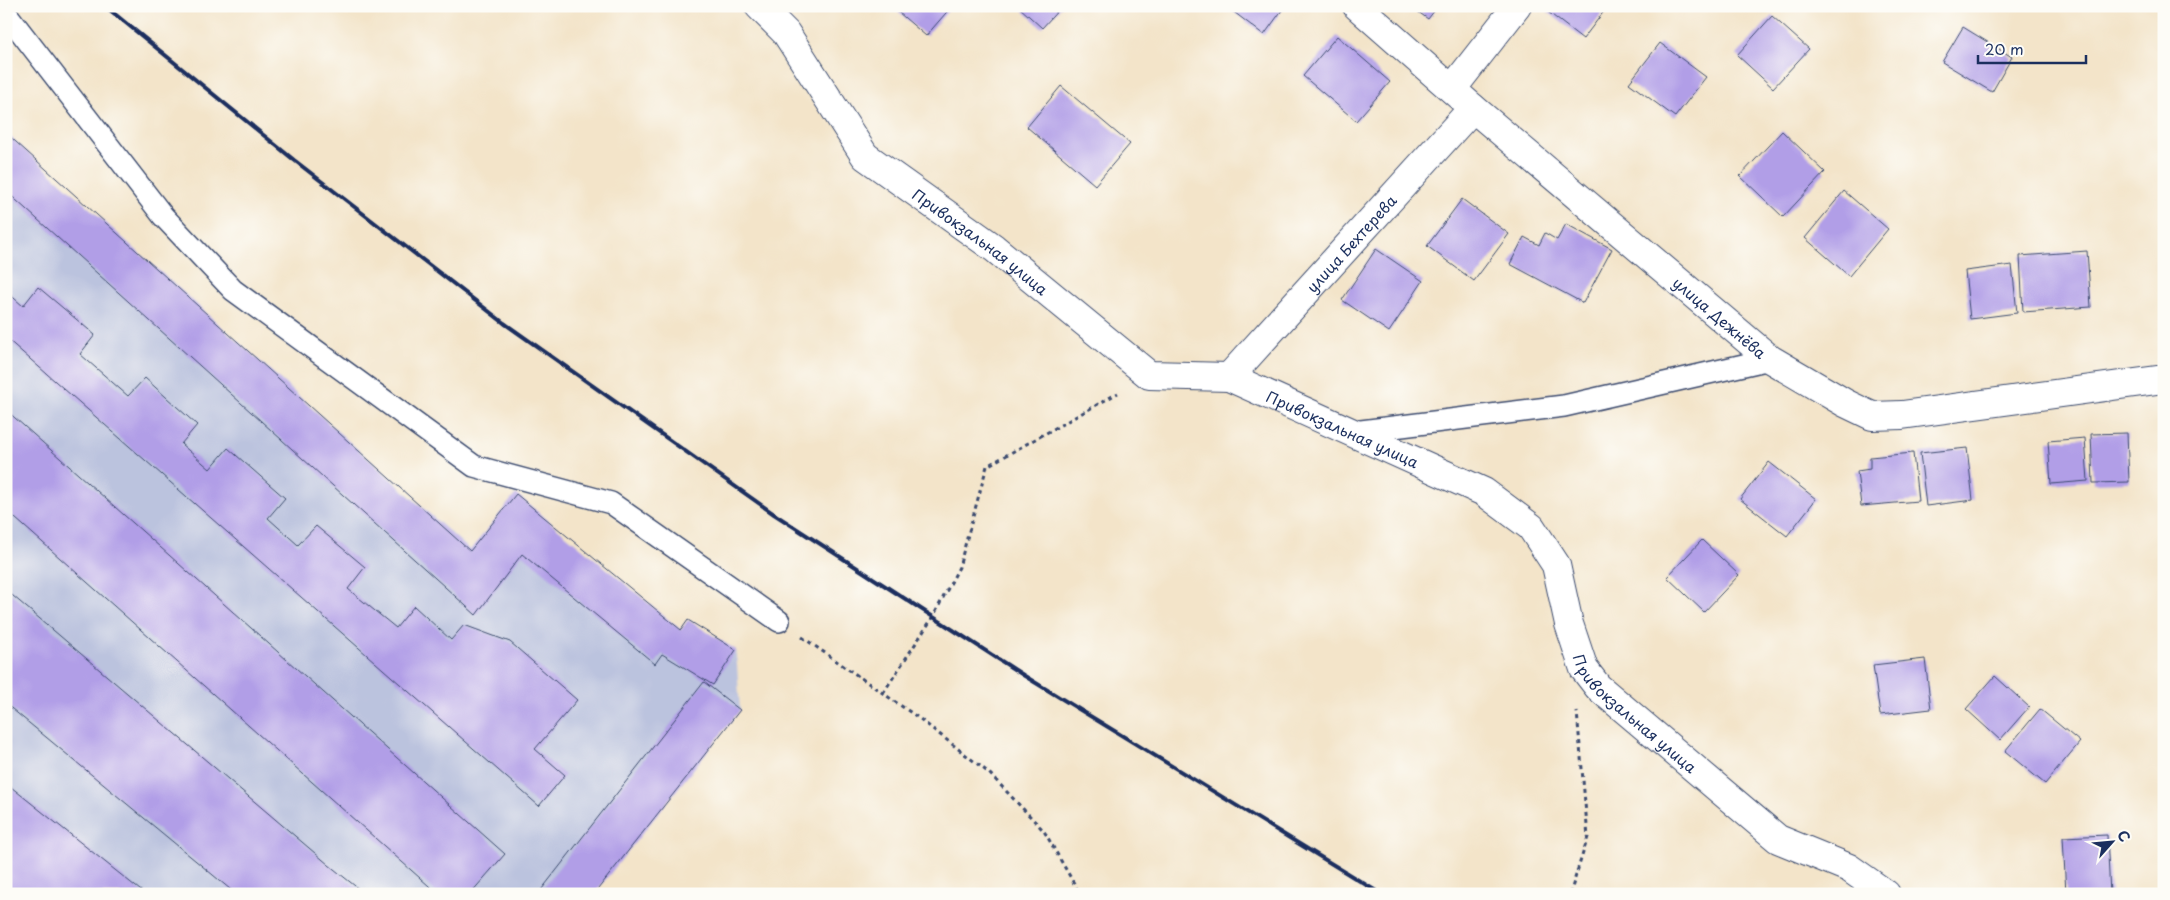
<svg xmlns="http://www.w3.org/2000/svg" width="2170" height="900" font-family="'Playpen Sans',sans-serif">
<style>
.industrial{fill:#bbc3de}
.building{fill:#b19ee7}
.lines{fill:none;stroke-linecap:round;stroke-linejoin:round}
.service-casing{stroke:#3b4a6e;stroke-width:24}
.minor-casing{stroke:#3b4a6e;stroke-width:30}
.path{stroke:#3b4a6e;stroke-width:3;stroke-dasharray:4 4;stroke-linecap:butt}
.service{stroke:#fff;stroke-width:21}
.minor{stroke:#fff;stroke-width:28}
.rail{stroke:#1b2f5e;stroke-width:4}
.labels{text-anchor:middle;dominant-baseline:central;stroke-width:4;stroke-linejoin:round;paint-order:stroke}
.street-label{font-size:15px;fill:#1b2f5e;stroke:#fdfcf7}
</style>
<rect width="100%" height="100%" fill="#fdfcf7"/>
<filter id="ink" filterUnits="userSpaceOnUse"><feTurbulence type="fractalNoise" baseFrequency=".02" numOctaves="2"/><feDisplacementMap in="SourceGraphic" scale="10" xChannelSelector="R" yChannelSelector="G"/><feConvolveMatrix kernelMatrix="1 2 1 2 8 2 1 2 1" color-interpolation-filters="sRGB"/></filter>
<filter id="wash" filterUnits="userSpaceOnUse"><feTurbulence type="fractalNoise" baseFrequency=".0096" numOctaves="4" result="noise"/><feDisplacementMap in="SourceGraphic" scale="20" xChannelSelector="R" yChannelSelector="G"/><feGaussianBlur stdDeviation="1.12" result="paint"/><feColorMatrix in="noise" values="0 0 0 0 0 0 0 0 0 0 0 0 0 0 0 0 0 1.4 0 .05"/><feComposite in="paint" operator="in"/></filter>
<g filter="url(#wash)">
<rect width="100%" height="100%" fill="#f3e4c9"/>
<path class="industrial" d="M 6,133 L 470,550 L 516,494 L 681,630 L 688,620 L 736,650 L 740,710 L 594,894 L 6,894 Z"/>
<g id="blocks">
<g class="building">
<path d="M 891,6 L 952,6 L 926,36 Z"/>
<path d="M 1018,6 L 1062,6 L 1042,28 Z"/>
<path d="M 1226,6 L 1285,6 L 1264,35 Z"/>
<path d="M 1410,6 L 1438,6 L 1428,19 Z"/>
<path d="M 1552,6 L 1608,6 L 1583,39 L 1548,12 Z"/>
<path d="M 1772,16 L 1809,49 L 1773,88 L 1737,55 Z"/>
<path d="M 1963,27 L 2012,57 L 1992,92 L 1942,62 Z"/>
<path d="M 1337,36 L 1390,82 L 1356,121 L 1303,76 Z"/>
<path d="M 1660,43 L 1706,77 L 1675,117 L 1629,83 Z"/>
<path d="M 1061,86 L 1130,144 L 1095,185 L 1027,127 Z"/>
<path d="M 1782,131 L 1825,172 L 1783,217 L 1740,176 Z"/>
<path d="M 6,133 L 470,551 L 516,494 L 681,630 L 688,620 L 736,650 L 713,685 L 662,654 L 655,664 L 522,554 L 476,615 L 6,191 Z"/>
<path d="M 1844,191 L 1888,229 L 1849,276 L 1805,238 Z"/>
<path d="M 1462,199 L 1509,234 L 1474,281 L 1427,246 Z"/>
<path d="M 1566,224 L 1612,249 L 1583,303 L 1510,264 L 1524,237 L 1539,245 L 1545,233 L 1557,240 Z"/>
<path d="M 1376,249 L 1423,281 L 1389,332 L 1342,300 Z"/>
<path d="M 2087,251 L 2091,307 L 2023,312 L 2020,256 Z"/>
<path d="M 2012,265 L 2017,313 L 1970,319 L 1965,271 Z"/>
<path d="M 38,287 L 95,335 L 80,354 L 128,396 L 145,378 L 197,425 L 181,444 L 210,469 L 228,448 L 285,498 L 268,518 L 298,545 L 316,526 L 365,567 L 348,589 L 396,628 L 414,606 L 451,640 L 464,625 L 510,642 L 577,700 L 535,749 L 565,775 L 539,806 L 6,338 L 6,291 L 23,306 Z"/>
<path d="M 6,410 L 505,854 L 470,894 L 438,894 L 6,510 Z"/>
<path d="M 2127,433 L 2129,482 L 2093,483 L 2091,434 Z"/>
<path d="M 2085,438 L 2088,481 L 2051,484 L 2048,441 Z"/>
<path d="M 1967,448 L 1973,500 L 1926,506 L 1920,453 Z"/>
<path d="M 1913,453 L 1918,501 L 1861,506 L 1857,471 L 1870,469 L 1870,457 Z"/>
<path d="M 1769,462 L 1816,499 L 1787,536 L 1740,499 Z"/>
<path d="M 1702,540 L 1739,575 L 1704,612 L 1667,577 Z"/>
<path d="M 6,590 L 329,865 L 365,894 L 236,894 L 6,704 Z"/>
<path d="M 1925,659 L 1931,709 L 1880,715 L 1873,665 Z"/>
<path d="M 1995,676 L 2029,707 L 2000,740 L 1966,709 Z"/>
<path d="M 704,682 L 740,710 L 594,894 L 538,894 Z"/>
<path d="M 2040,709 L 2080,742 L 2045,784 L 2005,751 Z"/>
<path d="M 6,783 L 145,894 L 13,894 L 6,888 Z"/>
<path d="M 2107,835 L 2110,894 L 2066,894 L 2063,837 Z"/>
</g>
</g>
</g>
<g filter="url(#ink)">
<use href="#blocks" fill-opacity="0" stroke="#3b4a6e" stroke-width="1"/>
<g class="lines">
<defs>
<g id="service">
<path d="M 6,13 L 163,216 L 233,290 L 474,466 L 611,503 L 779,621"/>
<path d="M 1353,432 L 1564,406 L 1770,359"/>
</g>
<g id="minor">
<path id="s1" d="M 759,6 L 786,33 L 865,156 L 994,248 L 1149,375 L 1229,377 L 1484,492 L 1531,527 L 1556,565 L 1569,624 L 1584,669 L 1598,687 L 1778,839 L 1849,868 L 1886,894"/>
<path id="s2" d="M 1357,6 L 1473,108 L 1770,359 L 1845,403 L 1872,416 L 1902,415 L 2164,379"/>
<path d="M 1452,89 L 1517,6"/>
<path id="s3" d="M 1229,377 L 1473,108"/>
</g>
</defs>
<use href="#service" class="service-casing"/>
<use href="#minor" class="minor-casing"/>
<g class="path">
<path d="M 802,637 L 920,719 L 989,773 L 1044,831 L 1080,894"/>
<path d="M 883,693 L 933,617 L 959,567 L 987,466 L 1118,393"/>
<path d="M 1570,894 L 1588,837 L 1577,712"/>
</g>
<use href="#service" class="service"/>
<use href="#minor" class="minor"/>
<path class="rail" d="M 105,6 L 294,160 L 504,323 L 774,514 L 1023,675 L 1381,894"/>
</g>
</g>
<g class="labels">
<g class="street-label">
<text stroke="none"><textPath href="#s1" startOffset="328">Привокзальная улица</textPath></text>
<text stroke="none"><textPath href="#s3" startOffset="181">улица Бехтерева</textPath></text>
<text stroke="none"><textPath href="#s2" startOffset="478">улица Дежнёва</textPath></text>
<text stroke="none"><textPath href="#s1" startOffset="748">Привокзальная улица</textPath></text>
<text stroke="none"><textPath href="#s1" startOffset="1182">Привокзальная улица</textPath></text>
</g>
</g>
<rect width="2170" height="900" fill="none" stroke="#fdfcf7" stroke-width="25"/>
<g transform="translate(2112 842) rotate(63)" stroke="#fdfcf7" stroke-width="4" paint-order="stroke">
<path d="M0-4L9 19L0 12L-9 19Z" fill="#1b2f5e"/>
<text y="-8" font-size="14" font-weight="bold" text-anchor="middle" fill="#1b2f5e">С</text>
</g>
<path d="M1978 55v8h108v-8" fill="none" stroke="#1b2f5e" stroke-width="2.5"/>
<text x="1985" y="55" font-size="15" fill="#1b2f5e" stroke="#fdfcf7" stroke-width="4" paint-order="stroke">20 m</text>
</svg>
